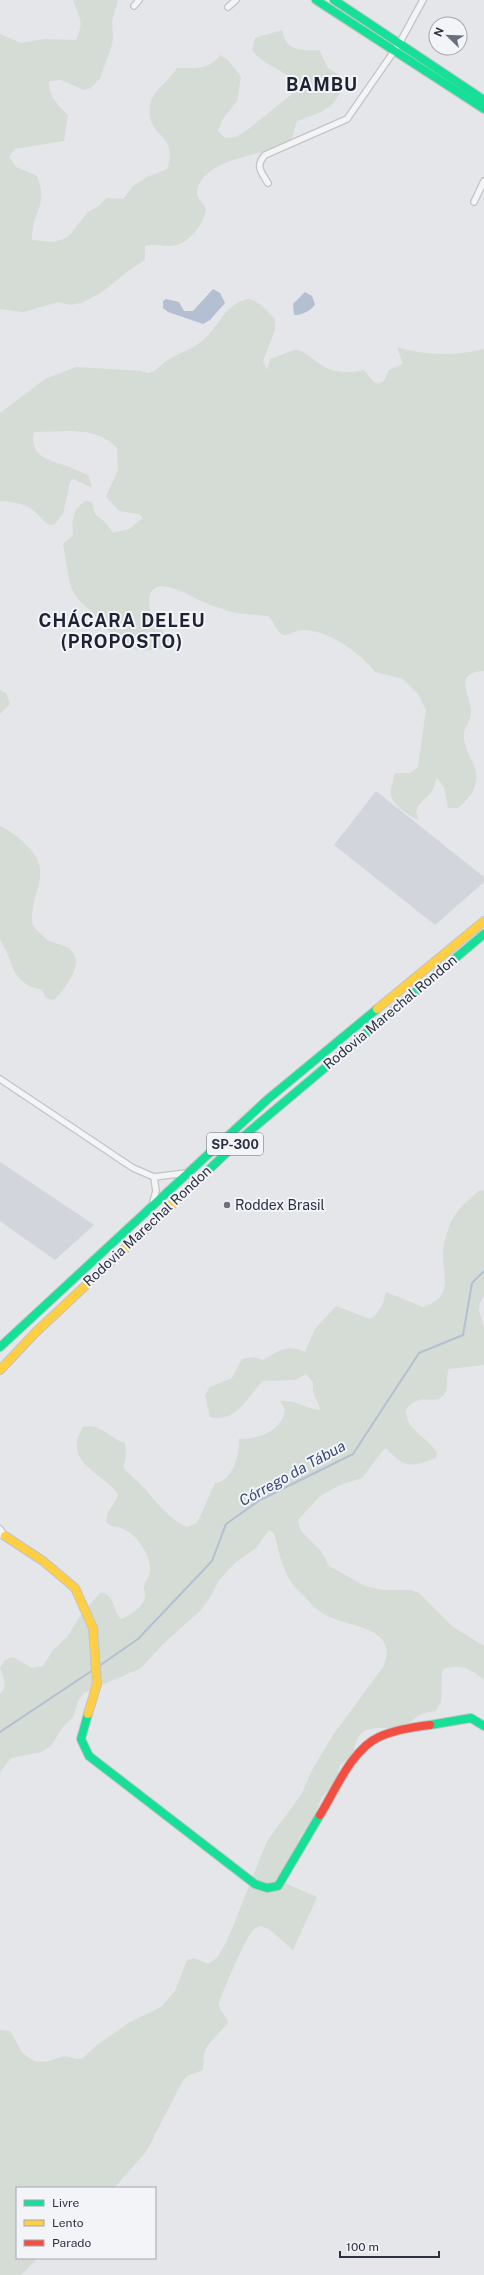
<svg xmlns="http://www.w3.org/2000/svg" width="484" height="2275" font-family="'Public Sans',sans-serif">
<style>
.built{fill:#d3d5dc}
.green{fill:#d4dcd5}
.water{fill:#b4bfd2}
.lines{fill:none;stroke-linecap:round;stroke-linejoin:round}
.stream{stroke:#b4bfd2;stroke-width:2}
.street-casing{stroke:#c2c4c7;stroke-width:8}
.fast-casing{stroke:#c2c4c7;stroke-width:10}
.slow-casing{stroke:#c2c4c7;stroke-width:10}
.jam-casing{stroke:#c2c4c7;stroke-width:10}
.street{stroke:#f4f4f6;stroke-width:5.5}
.fast{stroke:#16e098;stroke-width:8}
.slow{stroke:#ffcf43;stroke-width:8}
.jam{stroke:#f24e42;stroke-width:8}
.poi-dot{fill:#6c707c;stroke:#f3f4f8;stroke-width:1.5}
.labels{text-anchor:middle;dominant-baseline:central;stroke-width:4;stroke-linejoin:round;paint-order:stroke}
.shield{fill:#f3f4f8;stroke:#686c79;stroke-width:1}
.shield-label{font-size:13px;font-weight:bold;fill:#2c3142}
.street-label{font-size:14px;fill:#2c3142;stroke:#f3f4f8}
.poi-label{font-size:14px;fill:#2c3142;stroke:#f3f4f8;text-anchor:start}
.water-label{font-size:15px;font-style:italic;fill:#384a74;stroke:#f3f4f8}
.district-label{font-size:18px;font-weight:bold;letter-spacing:1px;fill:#1e2233;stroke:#f3f4f8}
</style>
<rect width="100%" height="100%" fill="#e4e6e9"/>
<g class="built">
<path d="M 376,791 L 484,877 L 484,882 L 435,925 L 334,845 Z"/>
<path d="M 0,1163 L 0,1162 L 94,1225 L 55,1260 L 0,1221 Z"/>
</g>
<g class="green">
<path d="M 73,0 L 118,0 L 112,21 L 113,39 L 111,48 L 100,78 L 91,88 L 84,90 L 61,80 L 49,81 C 49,97 57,104 68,115 L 64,141 L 15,149 L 9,157 L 16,167 L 37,176 C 49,207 31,212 32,240 L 55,242 L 68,237 L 88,212 L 99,206 L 106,198 L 123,199 L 133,186 L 147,177 L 167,169 C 180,131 145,140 150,105 C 153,90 169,81 177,68 C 194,68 209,71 220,55 L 228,60 L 241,77 L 237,101 L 222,120 L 218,131 L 225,138 L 236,137 L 246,131 L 291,95 L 296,85 C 285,68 264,67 252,50 L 255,38 L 282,30 C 285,51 302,51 319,50 L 328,68 L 344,78 C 339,108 324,111 297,121 C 293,131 294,138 286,146 C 262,154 203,159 197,191 C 196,199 204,203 206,210 C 203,225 188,246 170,246 C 160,246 155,243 145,246 L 145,260 L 128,271 L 101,293 L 81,303 L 70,305 L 58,302 L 24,312 L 0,309 L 0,34 L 21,43 L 45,39 L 76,40 C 85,21 79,18 73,0 Z"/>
<path d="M 250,299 L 260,304 L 275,319 L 275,330 L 263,361 L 267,370 L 270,359 C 278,357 288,351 296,350 C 305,350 313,360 320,364 C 332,373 350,374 364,370 L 373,381 L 378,384 L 384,381 L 389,370 L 403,364 L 397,347 C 426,356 455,356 484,349 L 484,671 C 451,672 472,697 471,713 C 471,722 462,729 464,739 C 468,762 484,770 472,793 C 467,799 463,805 457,808 L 448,808 L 444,787 L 437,778 L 433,790 L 418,806 L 416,813 L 419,820 C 406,814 385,801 392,785 C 394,780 393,776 395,773 L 410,773 L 418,767 L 426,710 L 418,694 L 403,679 L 375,672 C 362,654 328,630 304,630 C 297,629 291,635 283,635 C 275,630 275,622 268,616 C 255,614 238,615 225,610 C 216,607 205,603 197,599 C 184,593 151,573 149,600 C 148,616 160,628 169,640 L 167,647 C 148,653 127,652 112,635 C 106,629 102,622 96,616 C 88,608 77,601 72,589 C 67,576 66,558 63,544 L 73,535 C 72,520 72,510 85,501 L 92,502 L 95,514 L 106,523 L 113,533 L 129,529 L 143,518 L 139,514 L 119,511 L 106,497 L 118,470 L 117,448 C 96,425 62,432 34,432 C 29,457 49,460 67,466 C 74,469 81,472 88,475 L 92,486 L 91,487 L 73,479 L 70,482 L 63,514 L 54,525 C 45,526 41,516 34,511 C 24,503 12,502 0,501 L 0,413 L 45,379 L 76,367 L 141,371 C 153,378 159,365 169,359 C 181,352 192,350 203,340 C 220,326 225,302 250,299 Z"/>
<path d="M 0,690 L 6,693 L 10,704 L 0,714 Z"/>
<path d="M 0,826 C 12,832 20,838 29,848 C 55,875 27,895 33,926 L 47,940 L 69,948 C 72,952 76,956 76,962 C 76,974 62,992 54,1000 L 46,998 L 42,990 C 8,982 16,963 0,940 Z"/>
<path d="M 480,1190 L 484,1191 L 484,1295 C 474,1313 482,1313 484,1329 C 484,1340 484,1353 484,1365 L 449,1369 C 445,1377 450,1389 443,1396 C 434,1406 419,1391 406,1410 C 405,1430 428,1437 437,1453 L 436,1458 C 411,1467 405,1469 387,1449 L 384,1449 L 362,1478 L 340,1485 L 320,1496 L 298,1520 L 301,1531 L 321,1551 L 329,1566 L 365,1586 L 383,1590 L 411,1590 L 419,1593 L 453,1627 L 484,1646 L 484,1680 C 472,1669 460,1663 444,1669 L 442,1671 L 441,1702 L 436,1711 C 430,1712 423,1713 418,1716 C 413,1719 411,1723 405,1725 C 379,1734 357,1715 353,1758 L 345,1761 L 340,1765 L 335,1782 L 322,1797 L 311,1823 L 301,1836 L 282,1874 L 287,1884 L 317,1897 L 293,1950 L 269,1929 L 261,1926 C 258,1927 255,1928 253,1930 C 247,1935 220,1997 219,2004 C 219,2012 228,2016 228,2023 L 207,2046 L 204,2053 L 203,2070 L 187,2076 L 182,2082 L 146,2152 L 114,2188 L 17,2188 L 17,2258 L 38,2258 L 21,2275 L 0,2275 L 0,2030 L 10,2031 L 23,2054 L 35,2061 L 46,2062 L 64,2056 L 77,2059 L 83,2058 L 97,2045 L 130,2022 L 161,2007 L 175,1991 L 187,1960 L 194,1958 L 208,1964 L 217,1958 L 227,1941 L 267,1841 L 301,1795 L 312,1770 L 333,1735 L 383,1667 C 401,1627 350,1628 326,1615 C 317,1611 308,1600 301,1593 C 284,1578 279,1554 274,1533 L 269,1530 L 256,1548 L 235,1563 L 219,1580 L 211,1596 L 201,1610 L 163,1644 L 141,1668 L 84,1693 L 78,1701 L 73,1717 L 62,1728 L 51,1746 L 41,1752 L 11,1758 L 0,1772 L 0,1694 C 8,1685 4,1678 0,1668 L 5,1660 L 13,1657 L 32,1668 L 43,1666 L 53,1650 L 67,1637 L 82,1613 L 100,1593 C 114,1592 113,1611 121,1619 C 129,1617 144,1606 145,1597 C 146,1594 144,1591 144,1588 C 144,1582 150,1577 150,1571 C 151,1556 138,1535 123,1529 C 117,1526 113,1528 107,1523 C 104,1512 116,1505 118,1494 C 103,1472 61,1463 83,1427 C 102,1423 109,1439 125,1443 L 126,1457 L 123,1467 C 130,1476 138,1481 145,1489 C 158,1504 169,1519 187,1527 L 197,1523 L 215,1483 C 233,1481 240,1454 239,1439 C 258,1439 283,1431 285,1409 L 280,1401 C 297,1399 305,1410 321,1410 L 313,1392 L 313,1382 L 306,1374 L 295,1380 L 263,1381 C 246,1397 238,1423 210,1417 L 205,1395 L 210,1387 L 232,1378 L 242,1359 L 254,1357 L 263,1360 C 281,1350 285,1344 305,1352 L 315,1329 L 336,1306 L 370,1319 C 379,1315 384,1302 386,1292 L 423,1307 C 454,1297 443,1278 443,1254 C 443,1246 446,1235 449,1227 C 454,1211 468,1200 480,1190 Z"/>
</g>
<g class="water">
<path d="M 213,289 L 220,293 L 225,303 L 210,320 L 203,324 L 168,312 L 163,308 L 163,301 L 166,299 L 179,302 L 184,311 L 193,311 Z"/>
<path d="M 305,292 L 312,296 L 315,304 C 313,310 300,316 294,315 L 293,304 Z"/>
</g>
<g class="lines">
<g class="stream">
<path d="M 99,1666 L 138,1639 L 212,1561 L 226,1524 L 260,1500 L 353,1454 L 419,1353 L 463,1335 L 472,1283 L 484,1271"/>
<path d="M 0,1732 L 93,1670"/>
</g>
<defs>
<g id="street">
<path d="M 134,6 L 139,0"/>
<path d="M 228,7 L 236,0"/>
<path d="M 268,183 C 261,172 255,166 265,155 L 347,119 L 399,44 L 423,0"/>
<path d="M 474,202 L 484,181"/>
<path d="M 0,1079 L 133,1168 L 154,1177 L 186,1173"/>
<path d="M 153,1202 L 156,1191 L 154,1177"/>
<path d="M 0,1529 L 5,1536 L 0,1535"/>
</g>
<g id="fast">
<path d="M 316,0 L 484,109"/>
<path d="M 334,0 L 484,100"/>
<path d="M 195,1183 L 244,1136 L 484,934"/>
<path d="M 0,1347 L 268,1099 L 377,1009"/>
<path d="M 88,1714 L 81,1739 L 89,1756 L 255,1884 L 267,1888 L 278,1886 L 320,1815"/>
<path d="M 430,1725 L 471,1718 L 484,1726"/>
</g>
<g id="slow">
<path d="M 377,1009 L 484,921"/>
<path d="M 0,1370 L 35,1333 L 195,1183"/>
<path d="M 5,1536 L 43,1561 L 75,1588 L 93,1628 L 97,1684 L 88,1714"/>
</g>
<path id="jam" d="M 320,1815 C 335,1791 352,1749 379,1737 C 394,1730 413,1727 430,1725"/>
</defs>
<use href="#street" class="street-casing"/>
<use href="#fast" class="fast-casing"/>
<use href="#slow" class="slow-casing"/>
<use href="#jam" class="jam-casing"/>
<use href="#street" class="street"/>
<use href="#fast" class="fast"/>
<use href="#slow" class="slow"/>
<use href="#jam" class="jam"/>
</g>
<circle class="poi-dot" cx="227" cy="1205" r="4"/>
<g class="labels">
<rect class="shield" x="207" y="1133" width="56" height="22" rx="3"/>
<g class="shield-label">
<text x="235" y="1144">SP-300</text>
</g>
<g class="street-label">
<text transform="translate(390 1012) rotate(-40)">Rodovia Marechal Rondon</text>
<text transform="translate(147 1226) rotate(-43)">Rodovia Marechal Rondon</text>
</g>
<g class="poi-label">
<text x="235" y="1205">Roddex Brasil</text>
</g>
<g class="water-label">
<text transform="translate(292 1473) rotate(-29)">Córrego da Tábua</text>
</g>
<g class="district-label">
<text x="322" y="84">BAMBU</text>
<text x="122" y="620">CHÁCARA DELEU<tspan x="122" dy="21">(PROPOSTO)</tspan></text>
</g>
</g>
<rect x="16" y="2187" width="140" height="72" fill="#f3f4f8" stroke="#a3a6af"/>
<rect x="24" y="2200" width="20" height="6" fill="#16e098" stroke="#a3a6af"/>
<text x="52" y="2207" font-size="12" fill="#2c3142">Livre</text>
<rect x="24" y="2220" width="20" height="6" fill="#ffcf43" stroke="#a3a6af"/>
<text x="52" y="2227" font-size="12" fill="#2c3142">Lento</text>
<rect x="24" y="2240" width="20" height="6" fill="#f24e42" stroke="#a3a6af"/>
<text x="52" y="2247" font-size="12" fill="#2c3142">Parado</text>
<g transform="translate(448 36) rotate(293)"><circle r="19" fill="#f3f4f8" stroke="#a3a6af"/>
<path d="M0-3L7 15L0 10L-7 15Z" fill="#6c707c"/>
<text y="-6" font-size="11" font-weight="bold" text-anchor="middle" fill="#2c3142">N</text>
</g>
<path d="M340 2251v6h99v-6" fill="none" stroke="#2c3142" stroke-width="2"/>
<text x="346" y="2251" font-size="12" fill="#2c3142" stroke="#f3f4f8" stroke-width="3" paint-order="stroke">100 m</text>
</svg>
